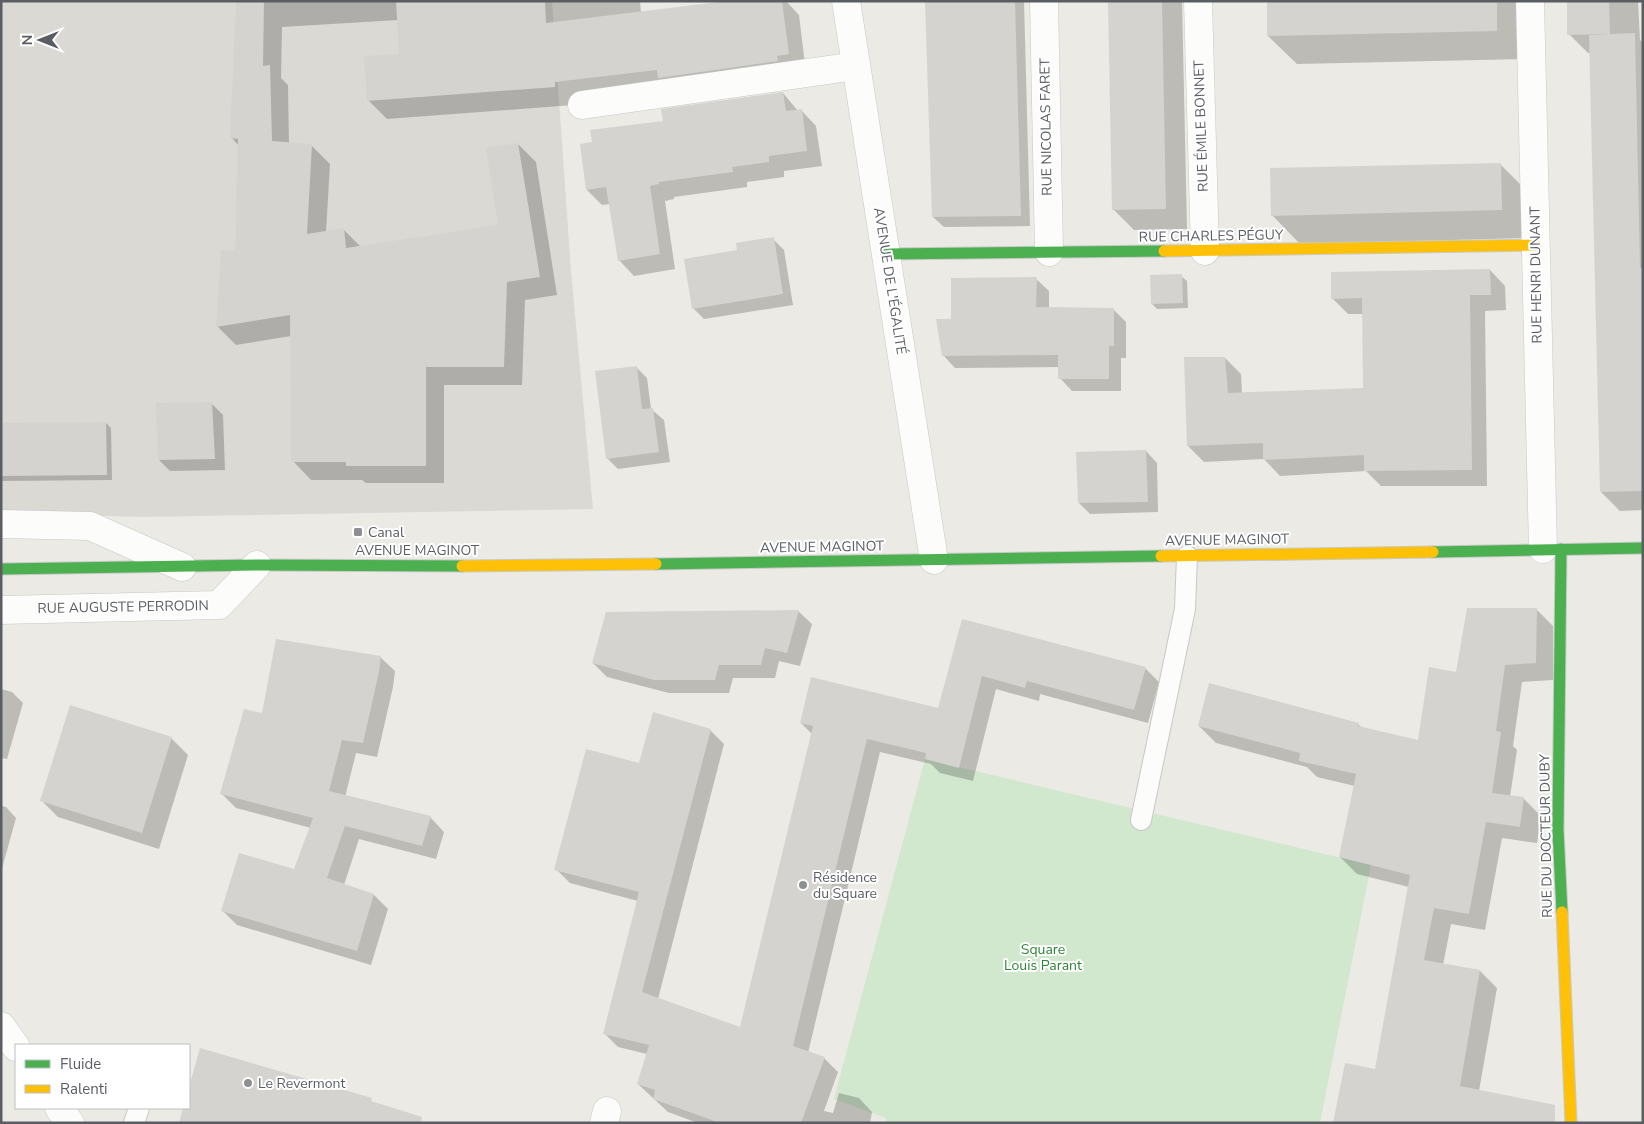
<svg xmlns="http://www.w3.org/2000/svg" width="1644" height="1124" font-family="'Nunito Sans',sans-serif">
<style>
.industrial{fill:#dbd9d4}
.green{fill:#d1e8cf}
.shadow{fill:#0003}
.building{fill:#d4d3cf}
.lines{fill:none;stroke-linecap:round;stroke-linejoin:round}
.lane-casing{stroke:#c7c8c6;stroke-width:22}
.street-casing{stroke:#c7c8c6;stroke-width:29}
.fast-casing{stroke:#c8c9c8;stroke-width:13}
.slow-casing{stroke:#c8c9c8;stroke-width:13}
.lane{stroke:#fcfcfb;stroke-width:20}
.street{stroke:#fcfcfb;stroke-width:28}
.fast{stroke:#4caf50;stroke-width:11}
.slow{stroke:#ffc107;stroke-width:11}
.poi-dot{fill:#8d8f90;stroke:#fff;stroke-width:2}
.labels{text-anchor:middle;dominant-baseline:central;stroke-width:4;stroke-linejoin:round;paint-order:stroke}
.street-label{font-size:14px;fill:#5a5e63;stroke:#fff}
.poi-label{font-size:14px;fill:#5a5e63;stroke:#fff;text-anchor:start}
.park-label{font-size:14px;fill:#2f8538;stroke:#fff}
</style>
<rect width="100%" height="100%" fill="#ebeae4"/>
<path class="industrial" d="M 1,1 L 552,1 L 571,271 L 593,509 L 143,517 L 1,513 Z"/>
<path class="green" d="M 925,759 L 1371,865 L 1320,1123 L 886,1123 L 886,1118 L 834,1099 Z"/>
<g class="shadow">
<path d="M 238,1 L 640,1 L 641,13 L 739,1 L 786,1 L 799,15 L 806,72 L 573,105 L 387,119 L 368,100 L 400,55 L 398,20 L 282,27 L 281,78 L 288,85 L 289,144 L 311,145 L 330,164 L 326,232 L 343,229 L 361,247 L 499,226 L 518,144 L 536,162 L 557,295 L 525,300 L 522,385 L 444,385 L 444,483 L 366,483 L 362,480 L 311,480 L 293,461 L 291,336 L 236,345 L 218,327 L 223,252 L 237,253 L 239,146 L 231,137 Z"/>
<path d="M 927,1 L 1024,1 L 1030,226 L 944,227 L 933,217 Z"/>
<path d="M 1109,1 L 1182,1 L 1187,229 L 1134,230 L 1113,209 Z"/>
<path d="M 1268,1 L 1515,1 L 1524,11 L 1525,59 L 1297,64 L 1268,36 Z"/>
<path d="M 1568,1 L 1638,1 L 1640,40 L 1643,43 L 1643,510 L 1620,511 L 1601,492 L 1591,53 L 1588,53 L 1569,34 Z"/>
<path d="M 783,93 L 798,111 L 801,110 L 816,126 L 822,166 L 784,171 L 784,177 L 747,182 L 747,187 L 674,197 L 674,199 L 665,201 L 675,269 L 634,276 L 619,260 L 610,204 L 602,205 L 587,190 L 581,145 L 593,143 L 664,123 Z"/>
<path d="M 1500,164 L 1529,193 L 1530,238 L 1300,244 L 1272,215 Z"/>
<path d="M 773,239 L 784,250 L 793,305 L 704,319 L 693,308 L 738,251 Z"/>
<path d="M 1490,270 L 1505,286 L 1506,310 L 1485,311 L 1487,486 L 1381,486 L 1366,471 L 1280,476 L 1264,459 L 1204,462 L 1188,446 L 1225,358 L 1241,374 L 1242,393 L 1365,389 L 1364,314 L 1348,314 L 1332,298 Z"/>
<path d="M 1181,276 L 1187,281 L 1188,308 L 1157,309 L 1152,304 Z"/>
<path d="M 1036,279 L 1049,291 L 1049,309 L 1113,309 L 1126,322 L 1126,358 L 1121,358 L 1121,391 L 1072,391 L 1060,378 L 1060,367 L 955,368 L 943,355 L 952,321 Z"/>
<path d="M 636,367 L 647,378 L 651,409 L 664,420 L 670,462 L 618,469 L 607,458 Z"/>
<path d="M 212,404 L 223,415 L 225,470 L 170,471 L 159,460 Z"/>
<path d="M 106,423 L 111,428 L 112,480 L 1,481 L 1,425 Z"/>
<path d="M 1146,451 L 1157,463 L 1158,512 L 1090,514 L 1079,503 Z"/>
<path d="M 1536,609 L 1553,626 L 1553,680 L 1522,682 L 1513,746 L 1517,750 L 1510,797 L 1524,799 L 1541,816 L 1537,843 L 1502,838 L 1485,930 L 1451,924 L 1443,965 L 1480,971 L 1497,988 L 1479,1091 L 1376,1071 L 1409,887 L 1357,874 L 1340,857 L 1355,786 L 1317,777 L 1307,767 L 1216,743 L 1199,726 L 1358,724 L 1363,729 L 1419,742 L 1457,673 Z"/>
<path d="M 798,611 L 812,624 L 800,666 L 779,661 L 775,678 L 733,678 L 729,693 L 669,693 L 607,677 L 593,663 Z"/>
<path d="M 963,621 L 1145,668 L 1159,682 L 1148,723 L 1040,694 L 1039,701 L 996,689 L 973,781 L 940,773 L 931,764 L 880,752 L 808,1053 L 824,1058 L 838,1072 L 824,1111 L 833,1113 L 839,1093 L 859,1098 L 872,1112 L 870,1123 L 698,1123 L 668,1112 L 638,1084 L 647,1054 L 618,1047 L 604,1033 L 638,901 L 570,883 L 556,869 L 640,765 L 710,730 L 724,744 L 658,999 L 741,1029 L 812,734 L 801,723 L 939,709 Z"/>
<path d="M 380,657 L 395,671 L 393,687 L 377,757 L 356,753 L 345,797 L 430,817 L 444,832 L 436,859 L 359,839 L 344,885 L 374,895 L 388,909 L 371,965 L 237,925 L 223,911 L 295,871 L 311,828 L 236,808 L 222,794 L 263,715 Z"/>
<path d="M 1,689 L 12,692 L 23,703 L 7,759 L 1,758 Z"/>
<path d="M 70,707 L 172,739 L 188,755 L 159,849 L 58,817 L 42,801 Z"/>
<path d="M 1,806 L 6,807 L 16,818 L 1,872 Z"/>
</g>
<g class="building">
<path d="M 236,1 L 264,1 L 263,66 L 270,65 L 272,141 L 312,144 L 307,234 L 344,228 L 346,248 L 498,225 L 486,148 L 518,143 L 540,277 L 507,282 L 504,367 L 426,367 L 426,466 L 346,466 L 346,462 L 291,462 L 290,315 L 216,327 L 221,250 L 235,251 L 238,139 L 230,138 Z"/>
<path d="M 396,1 L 545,1 L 546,23 L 727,1 L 782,1 L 789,54 L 777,56 L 778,61 L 658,78 L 657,70 L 555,82 L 555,87 L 367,101 L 364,56 L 399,54 Z"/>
<path d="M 925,1 L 1015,1 L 1021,216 L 932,217 Z"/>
<path d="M 1108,1 L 1162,1 L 1166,209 L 1112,210 Z"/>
<path d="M 1267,1 L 1497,1 L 1497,31 L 1267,36 Z"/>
<path d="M 1567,1 L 1609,1 L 1610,34 L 1635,33 L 1640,268 L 1643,268 L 1643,491 L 1600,492 L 1589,35 L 1608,34 L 1567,35 Z"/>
<path d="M 783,92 L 786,111 L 802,109 L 807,151 L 769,156 L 769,162 L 732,167 L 733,172 L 659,182 L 659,184 L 650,186 L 660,254 L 618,261 L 606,187 L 586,190 L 580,144 L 592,142 L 590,130 L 663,121 L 661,109 Z"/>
<path d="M 1501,163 L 1502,210 L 1271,216 L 1270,168 Z"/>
<path d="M 774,237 L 783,294 L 692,309 L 684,259 L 737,250 L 736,243 Z"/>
<path d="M 1490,269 L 1491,295 L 1470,295 L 1472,470 L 1364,471 L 1364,455 L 1263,460 L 1263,443 L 1187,446 L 1184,357 L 1225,357 L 1228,393 L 1363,388 L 1362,298 L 1331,299 L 1331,272 Z"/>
<path d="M 1182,274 L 1183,303 L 1151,304 L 1150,275 Z"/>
<path d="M 1037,277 L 1036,307 L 1114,308 L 1114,346 L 1109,346 L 1109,379 L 1058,379 L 1058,355 L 942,356 L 936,319 L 951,319 L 951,278 Z"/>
<path d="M 637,366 L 642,409 L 653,408 L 659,452 L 606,459 L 595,371 Z"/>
<path d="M 212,402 L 215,459 L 158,460 L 156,403 Z"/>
<path d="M 106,422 L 107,475 L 1,476 L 1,423 Z"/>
<path d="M 1146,450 L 1148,502 L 1078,503 L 1076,452 Z"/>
<path d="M 1467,608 L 1537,608 L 1536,663 L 1505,665 L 1496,731 L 1501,732 L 1492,793 L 1524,797 L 1520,827 L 1486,822 L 1469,914 L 1434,908 L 1424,960 L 1480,970 L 1460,1086 L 1555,1105 L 1555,1123 L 1333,1123 L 1345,1063 L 1375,1069 L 1410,875 L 1339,857 L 1356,774 L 1299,761 L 1300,753 L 1198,726 L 1209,683 L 1359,723 L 1358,726 L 1418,740 L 1429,667 L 1456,672 Z"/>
<path d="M 799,610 L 787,653 L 765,648 L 761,665 L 719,665 L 715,680 L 654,680 L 592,663 L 606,612 Z"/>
<path d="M 962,619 L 1146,667 L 1134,710 L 1027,681 L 1025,688 L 982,676 L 959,768 L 925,759 L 926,753 L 867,739 L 793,1046 L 825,1057 L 801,1123 L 720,1123 L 653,1099 L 655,1090 L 637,1084 L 649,1045 L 603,1034 L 639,892 L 554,870 L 586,749 L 639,763 L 653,712 L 711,729 L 642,992 L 740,1027 L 813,726 L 800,723 L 811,677 L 938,708 Z"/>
<path d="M 276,639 L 381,656 L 379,672 L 363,743 L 342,740 L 329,791 L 431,816 L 422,846 L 345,826 L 327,878 L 374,894 L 357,951 L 221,911 L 239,853 L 294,869 L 313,818 L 220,794 L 244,709 L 262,713 Z"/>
<path d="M 70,705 L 172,737 L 142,833 L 40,801 Z"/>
<path d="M 200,1048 L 372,1098 L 371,1101 L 422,1117 L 421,1123 L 179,1123 L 183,1108 L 189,1108 L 189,1087 Z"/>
</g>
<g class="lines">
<defs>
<g id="lane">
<path d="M 1141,820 L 1185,609 L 1187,556"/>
<path d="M 134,1123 L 139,1108"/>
</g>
<g id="street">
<path d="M 846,1 L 934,560"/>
<path d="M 1044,1 L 1049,252"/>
<path d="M 1198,1 L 1205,251"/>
<path d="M 1530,1 L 1543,549"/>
<path d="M 582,105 L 856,66"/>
<path d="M 1,524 L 90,526 L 182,567"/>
<path d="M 1,610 L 219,605 L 257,565"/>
<path d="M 1,1026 L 16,1047"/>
<path d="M 59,1108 L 70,1123"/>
<path d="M 604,1123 L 607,1111"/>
</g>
<g id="fast">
<path d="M 886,254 L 1164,251"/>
<path d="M 1561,549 L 1558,830 L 1562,912"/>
<path d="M 1433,552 L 1643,548"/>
<path d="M 656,564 L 1161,556"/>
<path d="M 1,569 L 257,565 L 462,566"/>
</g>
<g id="slow">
<path d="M 1164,251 L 1536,245"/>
<path d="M 1161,556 L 1433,552"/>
<path d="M 462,566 L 656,564"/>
<path d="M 1562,912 L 1571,1123"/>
</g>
</defs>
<use href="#lane" class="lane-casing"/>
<use href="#street" class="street-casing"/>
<use href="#fast" class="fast-casing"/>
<use href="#slow" class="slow-casing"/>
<use href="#lane" class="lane"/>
<use href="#street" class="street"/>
<use href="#fast" class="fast"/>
<use href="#slow" class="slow"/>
</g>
<g class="poi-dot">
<rect x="353" y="527" width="10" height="10" rx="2.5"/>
<circle cx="803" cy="885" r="5"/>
<circle cx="248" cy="1083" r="5"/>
</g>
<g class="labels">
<g class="street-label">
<text transform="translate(1201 126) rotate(-92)">RUE ÉMILE BONNET</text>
<text transform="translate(1046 127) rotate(-91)">RUE NICOLAS FARET</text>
<text transform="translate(1211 236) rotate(-1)">RUE CHARLES PÉGUY</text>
<text transform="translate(1536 275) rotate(-91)">RUE HENRI DUNANT</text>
<text transform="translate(890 281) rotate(81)">AVENUE DE L'ÉGALITÉ</text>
<text transform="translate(1227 540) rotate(-1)">AVENUE MAGINOT</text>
<text transform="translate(822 547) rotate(-1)">AVENUE MAGINOT</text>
<text x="417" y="550">AVENUE MAGINOT</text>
<text transform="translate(123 607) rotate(-1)">RUE AUGUSTE PERRODIN</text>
<text transform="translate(1546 836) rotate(-91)">RUE DU DOCTEUR DUBY</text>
</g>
<g class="poi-label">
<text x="368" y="532">Canal</text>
<text x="813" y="877">Résidence<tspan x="813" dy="16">du Square</tspan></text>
<text x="258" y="1083">Le Revermont</text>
</g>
<g class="park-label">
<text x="1043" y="949">Square<tspan x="1043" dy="16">Louis Parant</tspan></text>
</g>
</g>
<rect width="1644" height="1124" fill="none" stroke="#5a5e63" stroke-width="5"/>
<rect x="15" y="1044" width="175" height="65" fill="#ffffff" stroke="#bdbfc1"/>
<rect x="25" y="1060" width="25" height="8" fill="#4caf50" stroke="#bdbfc1"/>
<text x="60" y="1069" font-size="15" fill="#5a5e63">Fluide</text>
<rect x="25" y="1085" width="25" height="8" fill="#ffc107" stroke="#bdbfc1"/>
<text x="60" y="1094" font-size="15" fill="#5a5e63">Ralenti</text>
<g transform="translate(40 40) rotate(270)" stroke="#ffffff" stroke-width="4" paint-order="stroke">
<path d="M0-4L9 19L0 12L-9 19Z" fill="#5a5e63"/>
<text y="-8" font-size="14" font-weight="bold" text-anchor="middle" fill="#5a5e63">N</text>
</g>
</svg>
